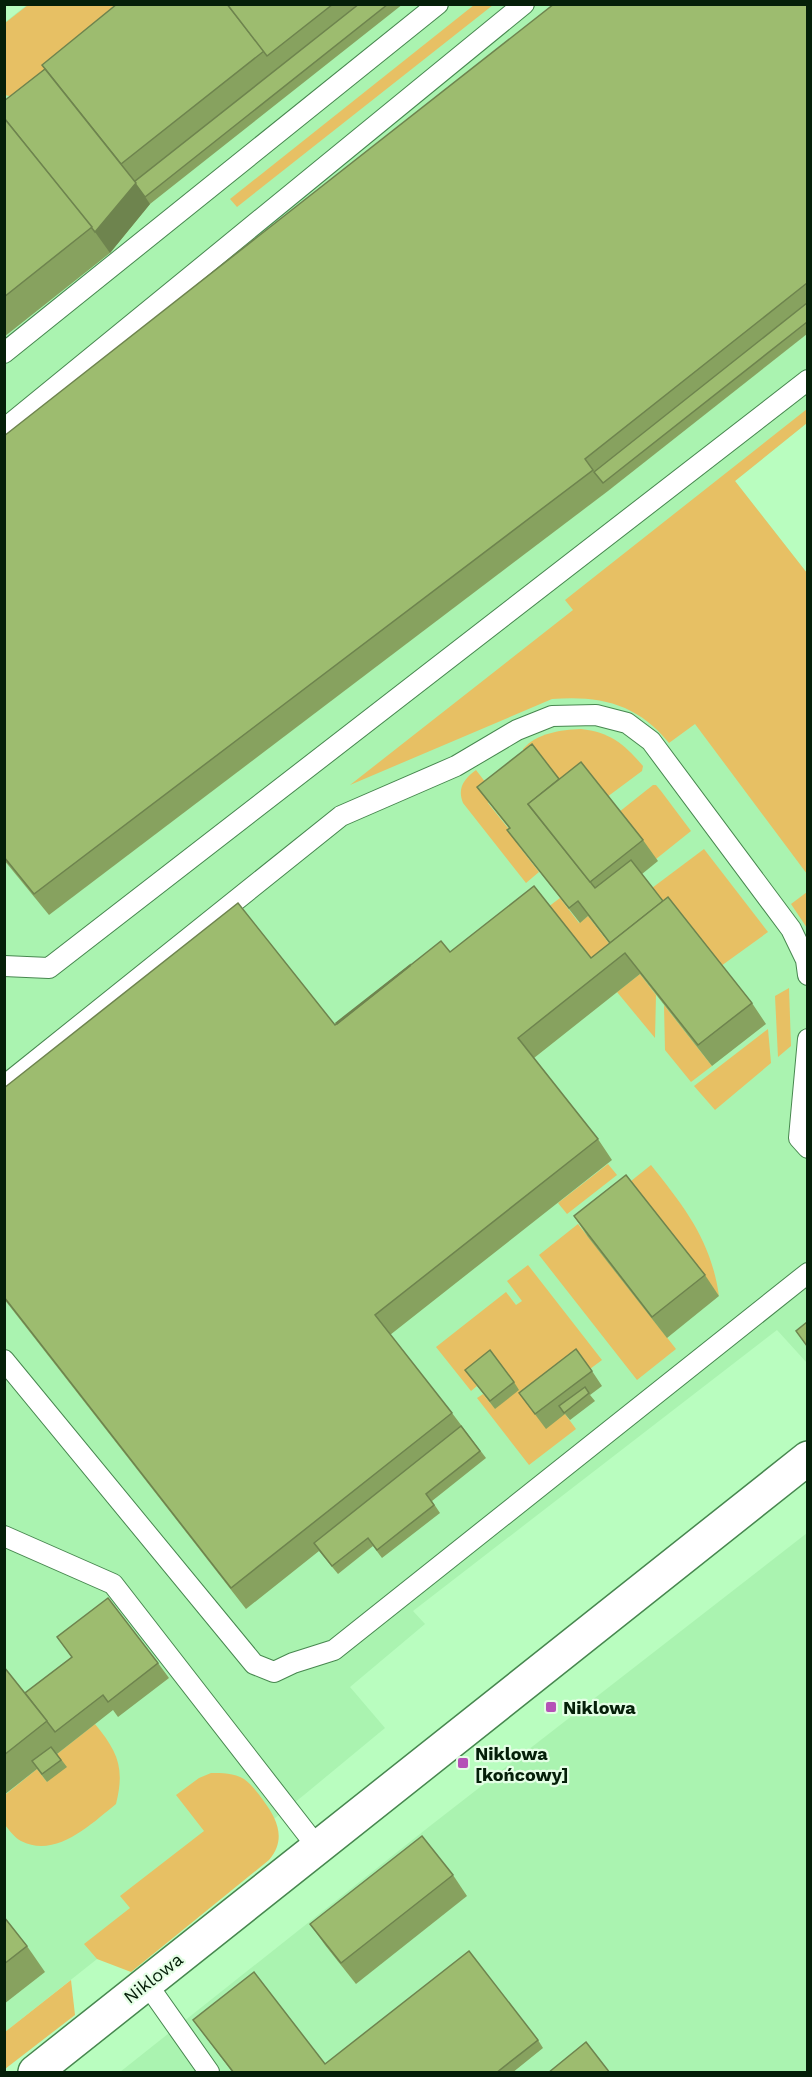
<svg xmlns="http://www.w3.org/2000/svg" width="812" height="2077" font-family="'Work Sans',sans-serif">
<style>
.built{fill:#aaf3b0}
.green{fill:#e7c064}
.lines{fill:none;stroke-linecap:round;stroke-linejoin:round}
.service-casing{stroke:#47874f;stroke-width:22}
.minor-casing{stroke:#47874f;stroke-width:36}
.service{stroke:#fff;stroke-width:20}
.minor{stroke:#fff;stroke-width:33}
.wall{fill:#87a25f}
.shaded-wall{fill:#6e844e}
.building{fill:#9dbc6f;stroke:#6e844e;stroke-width:1.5}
.poi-dot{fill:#b551b7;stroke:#e4fee5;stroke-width:2}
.labels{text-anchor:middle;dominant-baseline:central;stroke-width:4.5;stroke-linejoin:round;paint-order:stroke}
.poi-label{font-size:18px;font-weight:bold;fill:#051f09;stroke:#e4fee5;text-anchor:start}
.street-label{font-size:18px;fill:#051f09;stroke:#e4fee5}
</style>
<rect width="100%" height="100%" fill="#b9fdbf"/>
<g class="built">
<path d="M 28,4 L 808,5 L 807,423 L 735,481 L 807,573 L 807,1363 L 777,1330 L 413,1611 L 425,1624 L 350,1687 L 385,1728 L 304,1795 L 5,2032 L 4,23 Z"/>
<path d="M 807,1533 L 807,2072 L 120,2072 L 430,1826 Z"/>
</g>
<g class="green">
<path d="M 28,5 L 131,5 L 13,97 L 5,95 L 5,23 Z"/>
<path d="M 474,5 L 493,5 L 237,207 L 230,199 Z"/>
<path d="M 807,409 L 807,423 L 735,481 L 807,573 L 807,874 L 695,724 L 669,743 C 638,704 600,695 552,699 L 350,785 L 573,610 L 565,600 Z"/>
<path d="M 581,729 C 610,732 624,744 643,766 L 642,771 L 607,797 L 574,800 L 523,752 L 523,749 C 537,733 560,730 581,729 Z"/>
<path d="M 476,770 L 496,796 L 488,803 L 520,843 L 518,845 L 539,872 L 526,883 L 463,803 C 457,788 464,779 476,770 Z"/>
<path d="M 653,785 L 656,785 L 661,791 L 691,831 L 656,859 L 619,812 Z"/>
<path d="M 704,849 L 768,932 L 721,966 L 678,922 L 652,888 Z"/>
<path d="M 807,892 L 807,928 L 791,904 Z"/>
<path d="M 560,898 L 579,923 L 588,916 L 625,964 L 606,979 L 548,907 Z"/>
<path d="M 640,974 L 656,995 L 655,1038 L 617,992 Z"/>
<path d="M 789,988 L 791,1046 L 778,1057 L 775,996 Z"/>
<path d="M 664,1005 L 712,1066 L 691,1082 L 665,1050 Z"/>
<path d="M 768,1029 L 771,1063 L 715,1110 L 694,1086 Z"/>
<path d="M 608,1164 L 617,1175 L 567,1214 L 558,1203 Z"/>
<path d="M 651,1165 C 685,1208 711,1240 719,1296 L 641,1197 L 626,1185 Z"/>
<path d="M 578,1224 L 676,1349 L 637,1380 L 539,1255 Z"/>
<path d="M 528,1265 L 602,1360 L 590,1369 L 565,1414 L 576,1429 L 529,1465 L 477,1398 L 483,1394 L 495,1409 L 471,1377 L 477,1386 L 471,1391 L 436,1347 L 506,1292 L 516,1305 L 522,1301 L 507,1281 Z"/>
<path d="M 95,1724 C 118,1752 125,1768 116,1804 C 91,1824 56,1859 21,1841 C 14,1837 10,1831 5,1825 L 5,1795 L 37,1769 L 47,1782 L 57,1754 Z"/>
<path d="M 211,1773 C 222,1773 234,1773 244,1779 C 251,1784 258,1793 263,1800 C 277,1819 287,1839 269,1860 L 131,1972 L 97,1959 L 84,1944 L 130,1908 L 120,1896 L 204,1831 L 176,1795 L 199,1778 Z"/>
<path d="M 71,1980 L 75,2015 L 5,2069 L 5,2032 Z"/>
</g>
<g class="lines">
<defs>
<g id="service">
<path d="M 4,353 L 438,4"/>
<path d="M 4,429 L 524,4"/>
<path d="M 4,966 L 49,968 L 808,380"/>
<path d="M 808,1039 L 799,1138 L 808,1148"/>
<path d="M 4,1086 L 341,816 L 456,766 L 517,730 L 552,716 L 596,715 L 627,723 L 651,741 L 791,929 L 806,960 L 808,975"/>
<path d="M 4,1360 L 254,1664 L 274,1672 L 293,1663 L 334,1650 L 808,1273"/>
<path d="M 4,1536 L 113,1584 L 318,1848"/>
<path d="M 147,1984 L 209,2072"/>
</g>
<path id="minor" d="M 35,2072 L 808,1458"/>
</defs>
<use href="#service" class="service-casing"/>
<use href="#minor" class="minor-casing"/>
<use href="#service" class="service"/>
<use href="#minor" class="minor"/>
</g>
<g class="wall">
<path d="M 117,4 L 403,4 L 150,204 L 110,253 L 4,337 L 4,101 L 45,69 Z"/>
<path d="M 807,4 L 807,334 L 608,491 L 49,915 L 4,860 L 4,436 Z"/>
<path d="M 559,779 L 643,840 L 658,861 L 642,874 L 663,901 L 752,1003 L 766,1024 L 712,1066 L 640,974 L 534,1058 L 598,1139 L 612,1160 L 390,1335 L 452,1413 L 486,1458 L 432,1501 L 440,1513 L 382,1558 L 373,1546 L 338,1574 L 319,1551 L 246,1609 L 4,1299 L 4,1088 L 335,1025 L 410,966 L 450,952 L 591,958 L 610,944 L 588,916 L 580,923 L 518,844 L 507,830 L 509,828 L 477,787 Z"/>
<path d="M 574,1216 L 705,1275 L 719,1296 L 667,1338 L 588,1237 Z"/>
<path d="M 465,1370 L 514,1382 L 519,1390 L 495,1409 Z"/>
<path d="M 592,1371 L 602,1386 L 590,1395 L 595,1401 L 570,1420 L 565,1414 L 546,1429 L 519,1393 Z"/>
<path d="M 57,1637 L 158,1663 L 169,1678 L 118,1717 L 113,1710 L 57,1754 L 67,1767 L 47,1782 L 37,1769 L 4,1795 L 4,1667 L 25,1693 L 72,1657 Z"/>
<path d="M 453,1875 L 467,1896 L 356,1984 L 325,1945 L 310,1924 Z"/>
<path d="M 4,1917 L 27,1946 L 45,1972 L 4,2004 Z"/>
<path d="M 193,2020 L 325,2064 L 538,2040 L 543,2048 L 512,2073 L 233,2073 Z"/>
</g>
<path class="shaded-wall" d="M 136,183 L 150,204 L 110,253 L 95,232 Z"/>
<g class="building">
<path d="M 117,4 L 227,4 L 264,51 L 121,164 L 42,65 Z"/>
<path d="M 227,4 L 333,4 L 267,56 Z"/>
<path d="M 359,4 L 388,4 L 145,197 L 134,182 Z"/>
<path d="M 554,4 L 807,4 L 807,283 L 585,459 L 593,470 L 34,894 L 4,857 L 4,436 Z"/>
<path d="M 45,69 L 136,183 L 95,232 L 4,118 L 4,101 Z"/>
<path d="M 4,118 L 92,227 L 4,297 Z"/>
<path d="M 807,303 L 807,322 L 603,483 L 594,472 Z"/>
<path d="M 532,744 L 559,779 L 528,804 L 595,888 L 631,860 L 663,901 L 610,943 L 578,901 L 569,908 L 507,830 L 510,828 L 477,787 Z"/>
<path d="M 581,762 L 643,840 L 590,882 L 528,804 Z"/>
<path d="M 534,886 L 591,958 L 668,897 L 752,1003 L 698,1045 L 625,953 L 518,1038 L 598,1139 L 375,1315 L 452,1413 L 231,1588 L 4,1297 L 4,1088 L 238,903 L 335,1025 L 441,941 L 450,952 Z"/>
<path d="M 410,965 L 410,966 L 337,1024 L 336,1023 Z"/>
<path d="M 626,1175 L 705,1275 L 652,1317 L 574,1216 Z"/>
<path d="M 807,1322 L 807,1346 L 796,1331 Z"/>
<path d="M 576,1349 L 592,1371 L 535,1414 L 519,1393 Z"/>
<path d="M 490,1350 L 514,1382 L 490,1401 L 465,1370 Z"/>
<path d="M 585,1387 L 589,1393 L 564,1413 L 559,1406 Z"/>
<path d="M 461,1426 L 480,1451 L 426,1494 L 434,1505 L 377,1550 L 368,1538 L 332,1566 L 314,1543 Z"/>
<path d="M 108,1598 L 158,1663 L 108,1702 L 103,1695 L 55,1732 L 25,1693 L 72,1657 L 57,1637 Z"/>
<path d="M 4,1667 L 47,1721 L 4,1755 Z"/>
<path d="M 51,1747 L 61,1760 L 42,1774 L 32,1761 Z"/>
<path d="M 422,1836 L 453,1875 L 341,1963 L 310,1924 Z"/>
<path d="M 4,1917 L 27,1946 L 4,1964 Z"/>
<path d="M 469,1951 L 538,2040 L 496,2073 L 234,2073 L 193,2020 L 254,1972 L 325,2064 Z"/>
<path d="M 586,2042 L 610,2073 L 548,2073 Z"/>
</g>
<g class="poi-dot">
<rect x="545" y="1701" width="12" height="12" rx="3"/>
<rect x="457" y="1757" width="12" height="12" rx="3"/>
</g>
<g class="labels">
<g class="poi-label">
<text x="563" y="1707">Niklowa</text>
<text x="475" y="1753">Niklowa<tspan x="475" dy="21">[końcowy]</tspan></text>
</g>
<g class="street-label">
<text transform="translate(153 1978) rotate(-38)">Niklowa</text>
</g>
</g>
<rect width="812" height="2077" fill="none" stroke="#051f09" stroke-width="12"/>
</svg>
